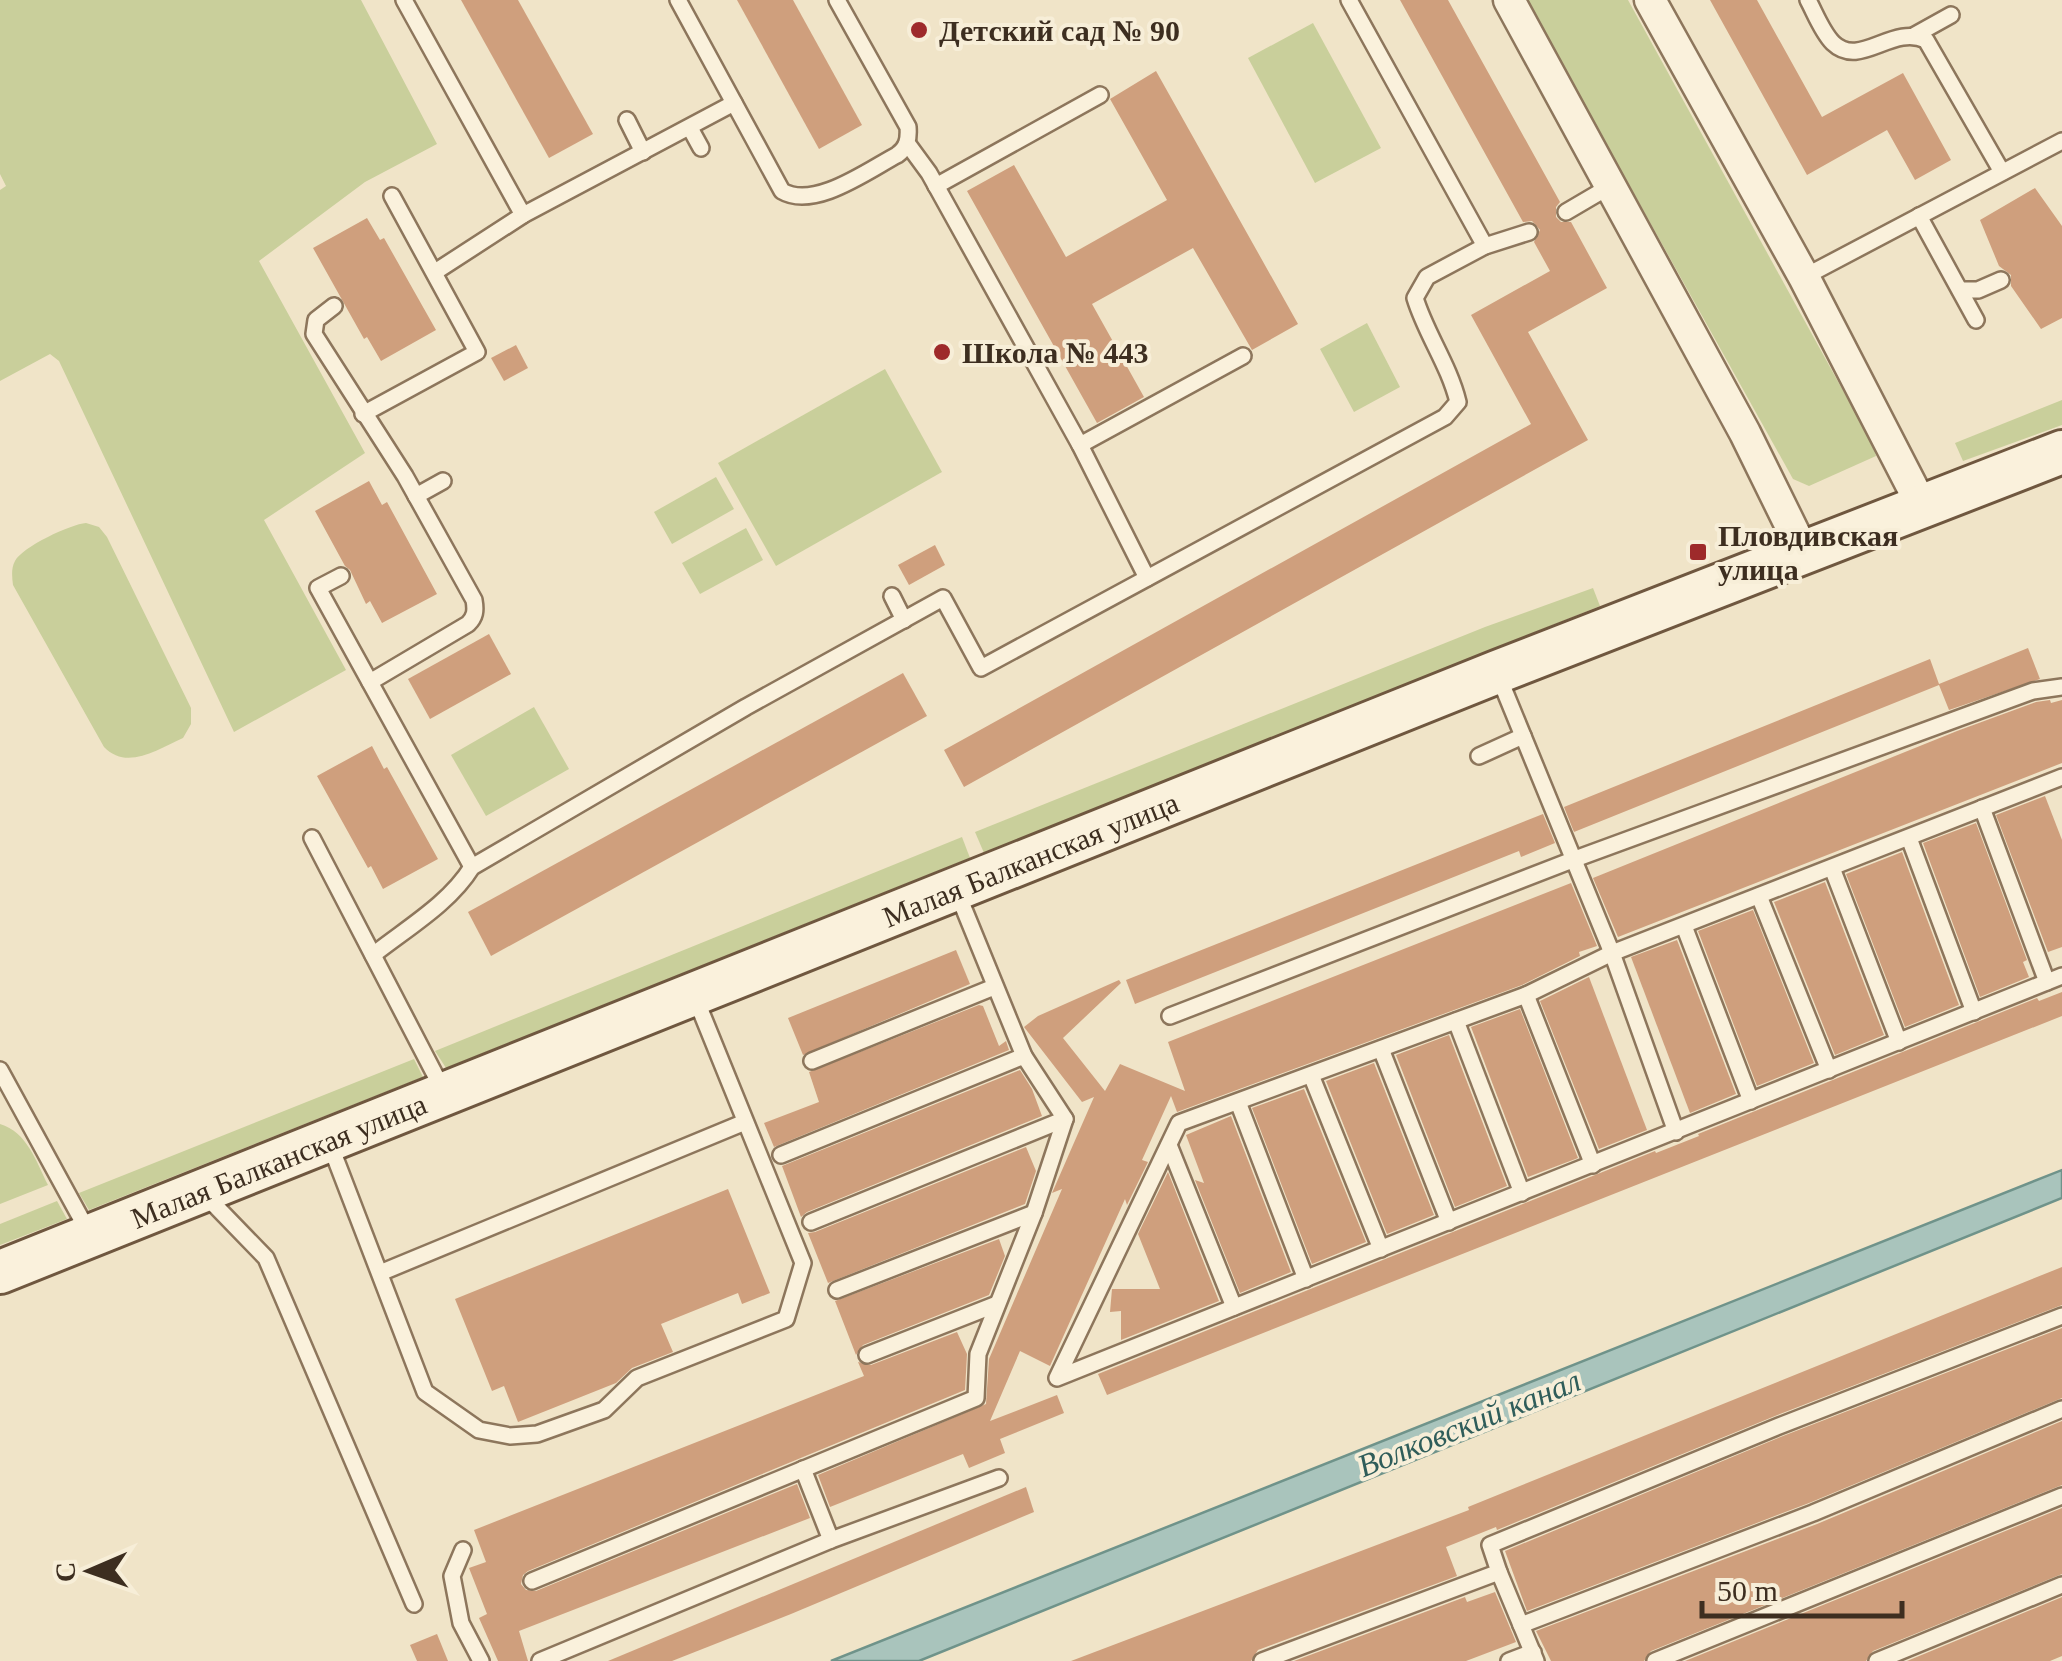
<svg xmlns="http://www.w3.org/2000/svg" width="2062" height="1661" font-family="'Times New Roman',serif">
<style>
.green{fill:#c9cf9b}
.water{fill:#a9c4bc;stroke:#6f938a;stroke-width:2.5}
.building{fill:#cf9f7d}
.lines{fill:none;stroke-linecap:round;stroke-linejoin:round}
.lane-casing{stroke:#8d765c;stroke-width:20}
.street-casing{stroke:#8d765c;stroke-width:35}
.secondary-casing{stroke:#6f573f;stroke-width:48}
.lane{stroke:#faf1dc;stroke-width:15}
.street{stroke:#faf1dc;stroke-width:30}
.secondary{stroke:#faf1dc;stroke-width:42}
.poi-dot{fill:#9e2a2b;stroke:#f7eed8;stroke-width:4}
.labels{text-anchor:middle;dominant-baseline:central;stroke-width:8;stroke-linejoin:round;paint-order:stroke}
.poi-label{font-size:30px;font-weight:bold;fill:#3d2e20;stroke:#f7eed8;text-anchor:start}
.street-label{font-size:30px;fill:#3d2e20;stroke:#f7eed8}
.water-label{font-size:32px;font-style:italic;fill:#2f5d5a;stroke:#f7eed8}
</style>
<rect width="100%" height="100%" fill="#f0e4c8"/>
<g class="green">
<path d="M 0,0 L 361,0 L 437,144 L 365,182 L 259,261 L 365,453 L 264,520 L 346,670 L 234,732 L 59,361 L 50,354 L 0,381 L 0,190 L 6,186 L 0,174 Z"/>
<path d="M 1526,0 L 1628,0 L 1874,447 L 1876,456 L 1809,486 L 1793,479 Z"/>
<path d="M 1313,23 L 1381,148 L 1315,183 L 1248,58 Z"/>
<path d="M 1367,323 L 1400,387 L 1354,412 L 1320,349 Z"/>
<path d="M 885,369 L 942,472 L 776,566 L 718,463 Z"/>
<path d="M 2062,400 L 2062,425 L 1963,461 L 1955,443 Z"/>
<path d="M 716,477 L 734,509 L 672,544 L 654,512 Z"/>
<path d="M 86,523 L 99,527 L 107,537 L 191,708 L 191,724 L 183,738 C 158,749 127,771 104,747 L 13,585 C 12,577 11,568 15,561 C 22,547 71,524 86,523 Z"/>
<path d="M 746,528 L 763,560 L 700,594 L 682,563 Z"/>
<path d="M 1593,588 L 1600,606 L 984,853 L 975,832 L 1485,627 Z"/>
<path d="M 534,707 L 569,769 L 486,816 L 451,755 Z"/>
<path d="M 962,837 L 970,858 L 446,1068 L 435,1051 Z"/>
<path d="M 414,1059 L 423,1077 L 89,1210 L 79,1193 Z"/>
<path d="M 0,1124 C 27,1132 36,1161 48,1185 L 0,1204 Z"/>
<path d="M 57,1201 L 67,1219 L 0,1245 L 0,1224 Z"/>
</g>
<path class="water" d="M 2062,1170 L 2062,1198 L 919,1661 L 831,1661 Z"/>
<g class="building">
<path d="M 461,0 L 518,0 L 593,134 L 549,158 Z"/>
<path d="M 737,0 L 793,0 L 862,125 L 819,149 Z"/>
<path d="M 1400,0 L 1448,0 L 1560,202 L 1556,207 L 1556,217 L 1561,222 L 1571,222 L 1607,288 L 1528,332 L 1588,440 L 964,787 L 944,750 L 1531,424 L 1471,315 L 1550,271 L 1534,242 L 1540,230 L 1532,221 L 1523,222 Z"/>
<path d="M 1710,0 L 1757,0 L 1822,117 L 1903,73 L 1951,160 L 1915,180 L 1887,130 L 1807,175 Z"/>
<path d="M 1156,71 L 1298,324 L 1252,350 L 1193,248 L 1092,304 L 1144,397 L 1097,423 L 967,191 L 1014,165 L 1066,257 L 1167,200 L 1110,99 Z"/>
<path d="M 2035,188 L 2062,226 L 2062,318 L 2041,329 L 2011,286 L 2011,275 L 1999,266 L 1980,220 Z"/>
<path d="M 367,218 L 380,240 L 384,238 L 436,330 L 381,361 L 367,337 L 364,339 L 313,248 Z"/>
<path d="M 516,345 L 528,368 L 504,381 L 491,358 Z"/>
<path d="M 369,481 L 382,505 L 387,502 L 437,594 L 382,623 L 370,601 L 366,604 L 350,570 L 345,566 L 315,511 Z"/>
<path d="M 935,545 L 945,565 L 909,585 L 898,565 Z"/>
<path d="M 489,634 L 511,674 L 430,719 L 408,679 Z"/>
<path d="M 2028,648 L 2040,679 L 1949,710 L 1939,685 L 1574,832 L 1564,807 L 1930,659 L 1939,684 Z"/>
<path d="M 903,673 L 927,716 L 491,956 L 468,912 Z"/>
<path d="M 2050,700 L 2051,703 L 2062,700 L 2062,763 L 1618,937 L 1593,878 L 1957,731 L 2036,702 Z"/>
<path d="M 372,746 L 384,769 L 387,767 L 438,859 L 383,889 L 371,866 L 368,868 L 317,776 Z"/>
<path d="M 2045,796 L 2062,840 L 2062,947 L 2048,952 L 1996,815 Z"/>
<path d="M 1543,814 L 1555,843 L 1521,857 L 1519,851 L 1135,1004 L 1126,980 Z"/>
<path d="M 1976,823 L 2027,960 L 2023,962 L 2029,977 L 1980,997 L 1923,843 Z"/>
<path d="M 1902,852 L 1959,1005 L 1905,1027 L 1846,874 Z"/>
<path d="M 1825,882 L 1884,1035 L 1835,1055 L 1774,902 Z"/>
<path d="M 1571,883 L 1597,946 L 1579,952 L 1580,956 L 1522,985 L 1177,1112 L 1171,1096 L 1142,1160 L 1148,1162 L 1127,1205 L 1125,1199 L 1050,1366 L 1020,1351 L 990,1421 L 1057,1395 L 1064,1413 L 1000,1439 L 1005,1453 L 969,1468 L 963,1454 L 830,1507 L 818,1475 L 986,1404 L 989,1359 L 1062,1189 L 1052,1193 L 1094,1097 L 1082,1102 L 1024,1027 L 1038,1016 L 1119,980 L 1121,983 L 1063,1038 L 1105,1091 L 1120,1064 L 1185,1091 L 1168,1042 Z"/>
<path d="M 1753,910 L 1814,1063 L 1757,1086 L 1698,931 Z"/>
<path d="M 1677,940 L 1736,1094 L 1690,1113 L 1631,957 Z"/>
<path d="M 956,950 L 970,984 L 803,1055 L 788,1018 Z"/>
<path d="M 1589,977 L 1647,1130 L 1599,1149 L 1540,1001 Z"/>
<path d="M 2062,992 L 2062,1016 L 1107,1395 L 1098,1374 L 1655,1151 L 1656,1153 L 1699,1136 L 1698,1134 L 2037,998 L 2039,1001 Z"/>
<path d="M 979,1005 L 983,1006 L 999,1046 L 1006,1041 L 1009,1050 L 774,1147 L 764,1123 L 819,1102 L 809,1072 Z"/>
<path d="M 1520,1009 L 1578,1158 L 1528,1177 L 1471,1027 Z"/>
<path d="M 1449,1035 L 1507,1186 L 1455,1207 L 1396,1055 Z"/>
<path d="M 1374,1063 L 1434,1215 L 1387,1234 L 1326,1081 Z"/>
<path d="M 1020,1070 L 1032,1089 L 1042,1116 L 807,1212 L 801,1217 L 782,1166 Z"/>
<path d="M 1304,1089 L 1366,1242 L 1312,1264 L 1252,1108 Z"/>
<path d="M 1231,1116 L 1291,1272 L 1240,1293 L 1195,1180 L 1204,1183 L 1186,1135 Z"/>
<path d="M 1026,1147 L 1036,1171 L 1025,1204 L 828,1283 L 808,1233 L 815,1232 Z"/>
<path d="M 1168,1172 L 1219,1301 L 1121,1340 L 1121,1311 L 1110,1312 L 1112,1289 L 1160,1289 L 1138,1234 Z"/>
<path d="M 728,1189 L 770,1293 L 742,1304 L 738,1293 L 661,1324 L 673,1352 L 632,1368 L 616,1383 L 518,1422 L 504,1386 L 492,1391 L 455,1299 Z"/>
<path d="M 999,1239 L 1005,1256 L 989,1295 L 863,1345 L 856,1355 L 835,1301 Z"/>
<path d="M 2062,1267 L 2062,1305 L 1775,1416 L 1497,1530 L 1496,1527 L 1446,1547 L 1457,1576 L 1258,1650 L 1251,1661 L 1071,1661 L 1469,1510 L 1468,1507 Z"/>
<path d="M 2062,1328 L 2062,1398 L 1809,1503 L 1527,1611 L 1505,1551 L 1783,1436 Z"/>
<path d="M 957,1332 L 967,1354 L 965,1390 L 528,1571 L 523,1575 L 521,1584 L 526,1590 L 536,1591 L 797,1484 L 810,1518 L 519,1631 L 528,1661 L 498,1661 L 479,1618 L 487,1614 L 469,1568 L 486,1562 L 474,1530 L 864,1376 L 858,1362 L 871,1365 Z"/>
<path d="M 2062,1421 L 2062,1485 L 1651,1651 L 1644,1661 L 1551,1661 L 1536,1631 L 1817,1524 Z"/>
<path d="M 1026,1487 L 1034,1512 L 791,1614 L 672,1661 L 608,1661 Z"/>
<path d="M 2062,1508 L 2062,1574 L 1873,1651 L 1866,1661 L 1685,1661 Z"/>
<path d="M 1495,1592 L 1516,1642 L 1466,1661 L 1294,1661 L 1465,1597 L 1467,1602 Z"/>
<path d="M 2062,1597 L 2062,1656 L 2050,1661 L 1907,1661 Z"/>
<path d="M 437,1634 L 448,1661 L 417,1661 L 410,1645 Z"/>
</g>
<g class="lines">
<defs>
<g id="lane">
<path d="M 404,0 L 523,215"/>
<path d="M 678,0 L 782,191 C 814,210 867,171 897,155 C 907,148 909,140 908,127 L 837,0"/>
<path d="M 1349,0 L 1485,246"/>
<path d="M 1808,0 C 1815,13 1822,32 1833,43 C 1860,69 1892,24 1926,40 L 2002,172"/>
<path d="M 1915,35 L 1951,15"/>
<path d="M 627,120 L 643,152"/>
<path d="M 690,128 L 701,148"/>
<path d="M 907,143 L 929,173 L 1080,445 L 1147,578"/>
<path d="M 936,186 L 1100,95"/>
<path d="M 1566,212 L 1612,185"/>
<path d="M 1919,216 L 1976,320"/>
<path d="M 435,272 L 523,215 L 734,103"/>
<path d="M 1804,277 L 2062,141"/>
<path d="M 1960,290 L 1978,290 L 2001,280"/>
<path d="M 334,306 L 316,320 L 314,334 L 405,476 L 474,600 C 476,611 475,617 468,624 L 370,682"/>
<path d="M 363,414 L 477,352 L 392,196"/>
<path d="M 1080,445 L 1243,356"/>
<path d="M 416,496 L 443,481"/>
<path d="M 341,576 L 318,588 L 472,867"/>
<path d="M 892,596 L 904,620"/>
<path d="M 1498,675 L 1612,953 L 1676,1132"/>
<path d="M 1479,756 L 1523,736"/>
<path d="M 2062,777 L 1612,953 L 1526,995 L 1179,1123 L 1057,1378 L 2062,976"/>
<path d="M 1982,808 L 2047,982"/>
<path d="M 312,838 L 443,1090"/>
<path d="M 1909,838 L 1974,1012"/>
<path d="M 1832,868 L 1899,1042"/>
<path d="M 1759,896 L 1829,1070"/>
<path d="M 1684,926 L 1751,1101"/>
<path d="M 373,955 C 407,928 449,904 472,867 L 746,707 L 943,598 L 981,668 L 1445,417 L 1458,402 C 1449,365 1426,334 1415,298 L 1427,277 L 1485,246 L 1529,232"/>
<path d="M 1526,995 L 1593,1165"/>
<path d="M 1170,1016 L 1575,859 L 2033,691 L 2062,687"/>
<path d="M 1456,1021 L 1522,1193"/>
<path d="M 1381,1049 L 1449,1222"/>
<path d="M 812,1061 L 994,987"/>
<path d="M 0,1070 L 89,1233"/>
<path d="M 1311,1075 L 1381,1249"/>
<path d="M 1238,1102 L 1306,1279"/>
<path d="M 329,1142 L 425,1392 L 479,1430 L 510,1436 L 537,1434 L 604,1410 L 637,1378 L 786,1319 L 803,1263 L 695,997"/>
<path d="M 1169,1145 L 1234,1307"/>
<path d="M 781,1155 L 1024,1056"/>
<path d="M 204,1194 L 266,1258 L 414,1604"/>
<path d="M 811,1222 L 1065,1119"/>
<path d="M 380,1273 L 745,1122"/>
<path d="M 837,1290 L 1034,1213"/>
<path d="M 867,1355 L 997,1304"/>
<path d="M 803,1469 L 831,1540"/>
<path d="M 463,1550 L 452,1576 L 461,1623 L 481,1661"/>
<path d="M 1499,1572 L 1536,1661"/>
<path d="M 532,1581 L 976,1398 L 978,1354 L 1034,1213 L 1065,1119 L 1024,1056 L 957,892"/>
<path d="M 1521,1625 L 1813,1513 L 2062,1409"/>
<path d="M 540,1661 L 831,1540 L 999,1478"/>
<path d="M 1262,1661 L 1499,1572 L 1490,1545 L 1779,1426 L 2062,1316"/>
<path d="M 1509,1661 L 1533,1652"/>
<path d="M 1655,1661 L 2062,1496"/>
<path d="M 1877,1661 L 2062,1585"/>
</g>
<g id="street">
<path d="M 1509,0 L 1745,433 L 1803,551"/>
<path d="M 1650,0 L 1804,277 L 1921,504"/>
</g>
<g id="secondary">
<path id="s1" d="M 0,1272 L 1497,672 L 2062,452"/>
</g>
</defs>
<use href="#lane" class="lane-casing"/>
<use href="#street" class="street-casing"/>
<use href="#secondary" class="secondary-casing"/>
<use href="#lane" class="lane"/>
<use href="#street" class="street"/>
<use href="#secondary" class="secondary"/>
</g>
<g class="poi-dot">
<circle cx="919" cy="30" r="10"/>
<circle cx="942" cy="352" r="10"/>
<rect x="1688" y="542" width="20" height="20" rx="5"/>
</g>
<g class="labels">
<g class="poi-label">
<text x="939" y="30">Детский сад № 90</text>
<text x="962" y="352">Школа № 443</text>
<text x="1718" y="535">Пловдивская<tspan x="1718" dy="34">улица</tspan></text>
</g>
<g class="street-label">
<text stroke="none"><textPath href="#s1" startOffset="1110">Малая Балканская улица</textPath></text>
<text stroke="none"><textPath href="#s1" startOffset="300">Малая Балканская улица</textPath></text>
</g>
<g class="water-label">
<text transform="translate(1469 1423) rotate(-22)">Волковский канал</text>
</g>
</g>
<g transform="translate(90 1571) rotate(268)" stroke="#f7eed8" stroke-width="8" paint-order="stroke">
<path d="M0-8L18 38L0 25L-18 38Z" fill="#3d2e20"/>
<text y="-15" font-size="28" font-weight="bold" text-anchor="middle" fill="#3d2e20">С</text>
</g>
<path d="M1702 1601v15h200v-15" fill="none" stroke="#3d2e20" stroke-width="5"/>
<text x="1717" y="1601" font-size="30" fill="#3d2e20" stroke="#f7eed8" stroke-width="8" paint-order="stroke">50 m</text>
</svg>
